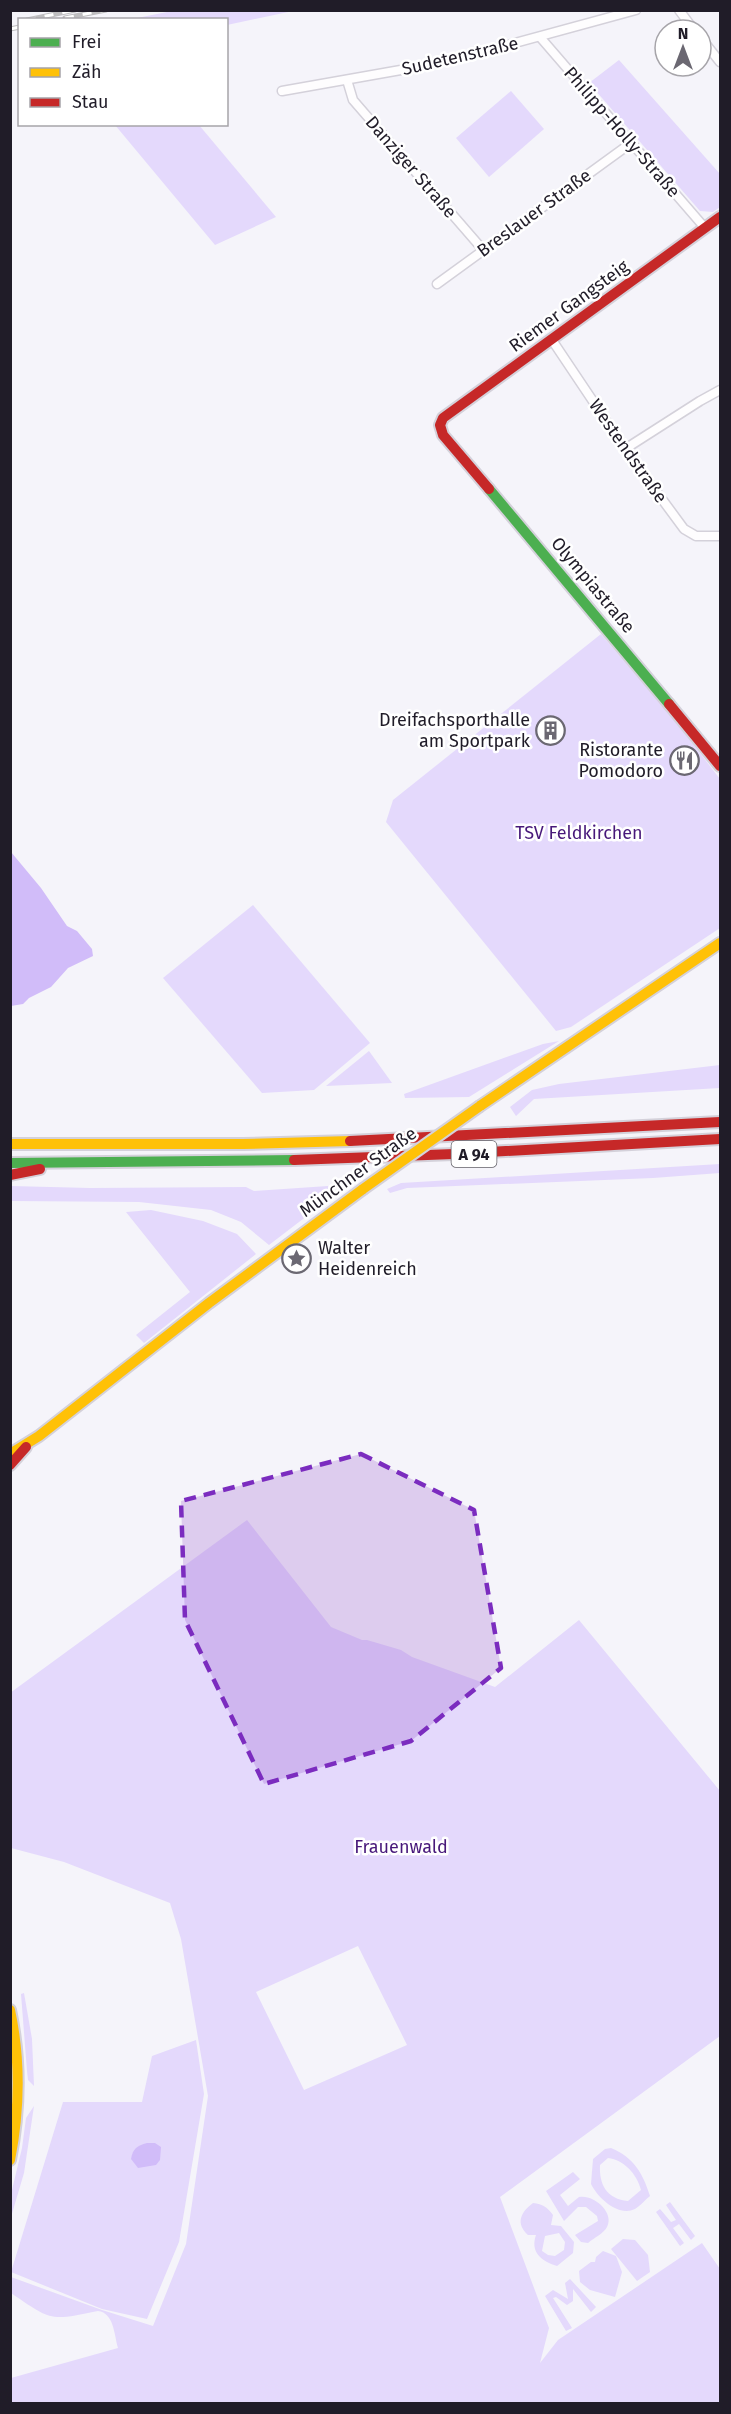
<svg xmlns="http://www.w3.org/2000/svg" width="731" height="2414" font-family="'Fira Sans',sans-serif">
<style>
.green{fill:#e4d9fc;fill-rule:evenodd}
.water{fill:#d1bcf9}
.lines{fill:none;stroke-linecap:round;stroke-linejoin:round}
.street-casing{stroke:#d4d1da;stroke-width:11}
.fast-casing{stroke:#d4d1da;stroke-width:14}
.slow-casing{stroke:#d4d1da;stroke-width:14}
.jam-casing{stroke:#d4d1da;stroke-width:14}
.street{stroke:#fefdfe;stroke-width:8}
.fast{stroke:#4caf50;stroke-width:10}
.slow{stroke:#ffc107;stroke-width:10}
.jam{stroke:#c62828;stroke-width:10}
.rail-casing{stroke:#bebdbf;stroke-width:5}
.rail{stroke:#fff;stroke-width:3;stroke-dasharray:9;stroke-linecap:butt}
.slow-bridge-casing{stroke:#d4d1da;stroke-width:14;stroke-linecap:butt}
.slow-bridge{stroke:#ffc107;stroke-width:10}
.marked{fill:#7b2cbf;fill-opacity:0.2;stroke:#7b2cbf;stroke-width:4.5;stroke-dasharray:12 8;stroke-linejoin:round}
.labels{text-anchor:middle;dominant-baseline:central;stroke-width:5;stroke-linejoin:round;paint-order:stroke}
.shield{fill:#fff;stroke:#636068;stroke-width:1.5}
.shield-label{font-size:16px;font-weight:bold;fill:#201c28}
.street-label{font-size:18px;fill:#201c28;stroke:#fff}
.poi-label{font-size:18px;fill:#201c28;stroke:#fff;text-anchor:end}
.park-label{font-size:18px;fill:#47187a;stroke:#fff}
</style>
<rect width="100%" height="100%" fill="#f5f4fa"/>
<g class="green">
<path d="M 172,11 L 172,10 L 293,11 L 227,25 L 226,20 L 132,19 Z"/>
<path d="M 619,60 L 720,174 L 720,207 L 713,212 L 700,211 L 589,83 Z"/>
<path d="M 511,91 L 544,129 L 489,177 L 456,138 Z"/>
<path d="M 115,125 L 199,125 L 276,217 L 215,245 Z"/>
<path d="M 601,634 L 673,718 L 720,779 L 720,928 L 571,1027 L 556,1031 L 386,822 L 393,800 Z"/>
<path d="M 253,905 L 370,1043 L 314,1090 L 262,1093 L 163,978 Z"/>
<path d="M 559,1041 L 469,1097 L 405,1098 L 404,1094 L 543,1044 Z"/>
<path d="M 369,1051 L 392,1083 L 326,1086 Z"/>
<path d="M 720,1065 L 720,1088 L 534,1099 L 516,1116 L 510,1107 L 532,1090 L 559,1084 Z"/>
<path d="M 720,1164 L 720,1173 L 653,1178 L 407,1188 L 390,1193 L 387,1189 L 401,1183 Z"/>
<path d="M 11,1186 L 90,1188 L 246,1187 L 254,1191 L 328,1186 L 333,1196 L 269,1245 L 241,1222 L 211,1210 L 139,1202 L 11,1201 Z"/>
<path d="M 151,1210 L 203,1221 L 237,1234 L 256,1254 L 144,1343 L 136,1335 L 190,1292 L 126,1212 Z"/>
<path d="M 247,1520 L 331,1627 L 362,1640 L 367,1640 L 401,1650 L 412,1657 L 495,1687 L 579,1620 L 720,1791 L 720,2036 L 500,2197 L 549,2328 L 540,2363 L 558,2340 L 702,2243 L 720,2269 L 720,2403 L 11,2403 L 11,2378 L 118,2348 C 114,2334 114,2313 98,2311 C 49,2321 52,2321 11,2293 L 11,2277 L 102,2310 L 153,2326 L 186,2244 L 208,2096 L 181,1939 L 170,1903 L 64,1862 L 11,1848 L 10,1693 ZM 358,1946 L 407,2045 L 304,2090 L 256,1992 Z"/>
<path d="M 24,1993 L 32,2039 L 34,2086 L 28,2080 L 27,2071 L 21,1994 Z"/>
<path d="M 196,2040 L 204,2094 L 179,2242 L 147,2319 L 102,2309 L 11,2272 L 63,2102 L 142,2102 L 152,2056 Z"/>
<path d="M 34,2106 L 24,2173 L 11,2217 L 11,2194 L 22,2148 L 26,2118 Z"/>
<path d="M 611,2148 C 633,2157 643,2173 650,2196 C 645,2200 640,2206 635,2209 C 618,2217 598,2198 591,2184 L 593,2159 L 605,2149 ZM 608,2158 C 624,2160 637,2174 641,2190 L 628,2201 C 607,2199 599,2185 600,2165 Z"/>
<path d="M 573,2172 L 580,2179 L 560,2195 L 568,2206 L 579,2197 C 593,2194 615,2212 607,2227 C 604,2233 594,2238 588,2243 L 581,2242 L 575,2235 L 598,2221 L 597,2216 L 586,2207 L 578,2207 L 564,2221 L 546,2191 Z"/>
<path d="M 670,2202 L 695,2236 L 691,2240 L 679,2224 L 673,2228 L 684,2243 L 680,2246 L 656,2212 L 660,2209 L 671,2222 L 676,2220 L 666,2205 Z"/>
<path d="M 533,2203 C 543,2204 547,2207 553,2215 L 551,2225 L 561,2226 L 574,2242 L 573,2253 L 557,2266 C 541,2261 530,2252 536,2235 L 528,2235 C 515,2223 521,2212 533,2203 ZM 559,2233 L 565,2242 L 564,2250 L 555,2256 L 548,2255 L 542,2251 L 545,2236 Z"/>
<path d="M 623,2239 L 635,2240 L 648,2255 L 650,2272 L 637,2281 L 611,2249 Z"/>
<path d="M 603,2251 L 616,2256 L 622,2272 L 615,2297 L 590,2290 L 580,2282 L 579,2271 L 591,2262 L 595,2262 L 596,2257 Z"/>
<path d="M 570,2279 L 596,2307 L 591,2312 L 573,2289 L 573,2301 L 567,2305 L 556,2297 L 553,2298 L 572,2328 L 566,2331 L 545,2296 L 553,2290 L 568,2299 L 565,2283 Z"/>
</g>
<g class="water">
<path d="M 11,852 L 41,888 L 67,926 L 77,931 L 92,949 L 93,956 L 68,968 L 51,987 L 29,998 L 23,1004 L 11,1006 Z"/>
<path d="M 147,2143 L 155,2143 L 161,2147 L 160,2160 L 156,2165 L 138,2168 L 131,2159 C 133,2148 137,2146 147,2143 Z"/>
</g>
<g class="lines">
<defs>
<g id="street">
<path d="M 679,10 L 694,30"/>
<path d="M 540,37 L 705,228"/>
<path d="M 701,38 L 720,62"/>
<path d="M 347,80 L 353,100 L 484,251"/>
<path d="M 282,91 L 412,68 L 482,52 L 636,10"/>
<path d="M 437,284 L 631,143"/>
<path d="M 552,340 L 625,449 L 684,529 L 696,536 L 720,536"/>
<path d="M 625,449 L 700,401 L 720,390"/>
</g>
<g id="fast">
<path d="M 489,489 L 669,704"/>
<path d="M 10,1163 L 294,1160"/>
</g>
<g id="slow">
<path d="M 480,1106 L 720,943"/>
<path d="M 10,1144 L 243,1144 L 350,1141"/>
<path d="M 10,1454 L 39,1436 L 209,1303 L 363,1189"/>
<path d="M 10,2010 C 21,2061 20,2109 10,2160"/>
</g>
<g id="jam">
<path d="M 489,489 L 443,435 L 440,425 L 443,418 L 720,217"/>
<path d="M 669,704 L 720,766"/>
<path d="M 350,1141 L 720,1122"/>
<path d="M 294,1160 L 454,1154 L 720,1139"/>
<path d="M 10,1175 L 40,1169"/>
<path d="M 10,1465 L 26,1447"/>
</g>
</defs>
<use href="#street" class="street-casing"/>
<use href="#fast" class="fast-casing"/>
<use href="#slow" class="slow-casing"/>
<use href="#jam" class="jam-casing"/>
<use href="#street" class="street"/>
<use href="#fast" class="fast"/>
<use href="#slow" class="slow"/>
<use href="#jam" class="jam"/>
<defs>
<g id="rail">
<path d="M 65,18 L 106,10"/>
<path d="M 27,20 L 75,10"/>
<path d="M 10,29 L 20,27"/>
</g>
</defs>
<use href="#rail" class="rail-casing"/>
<use href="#rail" class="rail"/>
<defs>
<path id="slow-bridge" d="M 363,1189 L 480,1106"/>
</defs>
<use href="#slow-bridge" class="slow-bridge-casing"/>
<use href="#slow-bridge" class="slow-bridge"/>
</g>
<path class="marked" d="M 361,1454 L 474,1510 L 501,1668 L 411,1741 L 264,1784 L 185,1620 L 181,1501 Z"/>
<defs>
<symbol id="building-ring" viewBox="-11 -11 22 22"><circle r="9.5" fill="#fff" stroke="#6b6872" stroke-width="1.5"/><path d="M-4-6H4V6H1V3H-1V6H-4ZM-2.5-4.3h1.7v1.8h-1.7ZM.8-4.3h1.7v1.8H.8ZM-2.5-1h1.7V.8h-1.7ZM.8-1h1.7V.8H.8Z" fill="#6b6872"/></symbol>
<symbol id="restaurant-ring" viewBox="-11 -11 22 22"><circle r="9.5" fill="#fff" stroke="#6b6872" stroke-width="1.5"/><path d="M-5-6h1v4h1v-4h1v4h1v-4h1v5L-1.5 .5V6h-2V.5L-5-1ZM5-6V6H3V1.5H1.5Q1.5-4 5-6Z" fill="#6b6872"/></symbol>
<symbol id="sight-ring" viewBox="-11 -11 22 22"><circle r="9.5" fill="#fff" stroke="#6b6872" stroke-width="1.5"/><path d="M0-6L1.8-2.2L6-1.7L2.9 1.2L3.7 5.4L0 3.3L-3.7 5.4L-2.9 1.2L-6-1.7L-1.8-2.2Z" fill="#6b6872"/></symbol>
</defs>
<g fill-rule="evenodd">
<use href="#building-ring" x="534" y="714" width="33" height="33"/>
<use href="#restaurant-ring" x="668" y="744" width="33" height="33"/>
<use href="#sight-ring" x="280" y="1242" width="33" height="33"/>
</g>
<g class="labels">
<rect class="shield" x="451.5" y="1141" width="45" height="26" rx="4.5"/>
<g class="shield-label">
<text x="474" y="1154">A 94</text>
</g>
<g class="street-label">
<text transform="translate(460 56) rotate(-13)">Sudetenstraße</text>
<text transform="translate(622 132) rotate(49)">Philipp-Holly-Straße</text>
<text transform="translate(411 167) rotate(49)">Danziger Straße</text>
<text transform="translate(534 213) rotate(-36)">Breslauer Straße</text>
<text transform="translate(569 306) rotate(-36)">Riemer Gangsteig</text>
<text transform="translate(628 451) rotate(55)">Westendstraße</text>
<text transform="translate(593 585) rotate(50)">Olympiastraße</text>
<text transform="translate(358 1172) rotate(-36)">Münchner Straße</text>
</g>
<g class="poi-label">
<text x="530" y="720">Dreifachsporthalle<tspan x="530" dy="21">am Sportpark</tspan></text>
<text x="663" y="750">Ristorante<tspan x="663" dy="21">Pomodoro</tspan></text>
<text x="318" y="1248" text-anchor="start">Walter<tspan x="318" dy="21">Heidenreich</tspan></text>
</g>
<g class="park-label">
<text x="579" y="833">TSV Feldkirchen</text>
<text x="401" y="1847">Frauenwald</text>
</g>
</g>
<rect width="731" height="2414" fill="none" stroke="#201c28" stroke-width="24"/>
<rect x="18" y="18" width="210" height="108" fill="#ffffff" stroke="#a6a4a9" stroke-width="1.5"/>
<rect x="30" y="38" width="30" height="9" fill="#4caf50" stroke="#a6a4a9" stroke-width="1.5"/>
<text x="72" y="48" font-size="18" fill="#201c28">Frei</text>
<rect x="30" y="68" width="30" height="9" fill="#ffc107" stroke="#a6a4a9" stroke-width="1.5"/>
<text x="72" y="78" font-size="18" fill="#201c28">Zäh</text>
<rect x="30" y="98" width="30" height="9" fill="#c62828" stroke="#a6a4a9" stroke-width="1.5"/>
<text x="72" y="108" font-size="18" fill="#201c28">Stau</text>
<g transform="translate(683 48)"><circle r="28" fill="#ffffff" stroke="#a6a4a9" stroke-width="1.5"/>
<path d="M0-4.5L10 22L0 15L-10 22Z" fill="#6b6872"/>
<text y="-9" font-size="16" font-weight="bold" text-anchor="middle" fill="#201c28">N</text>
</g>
</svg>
